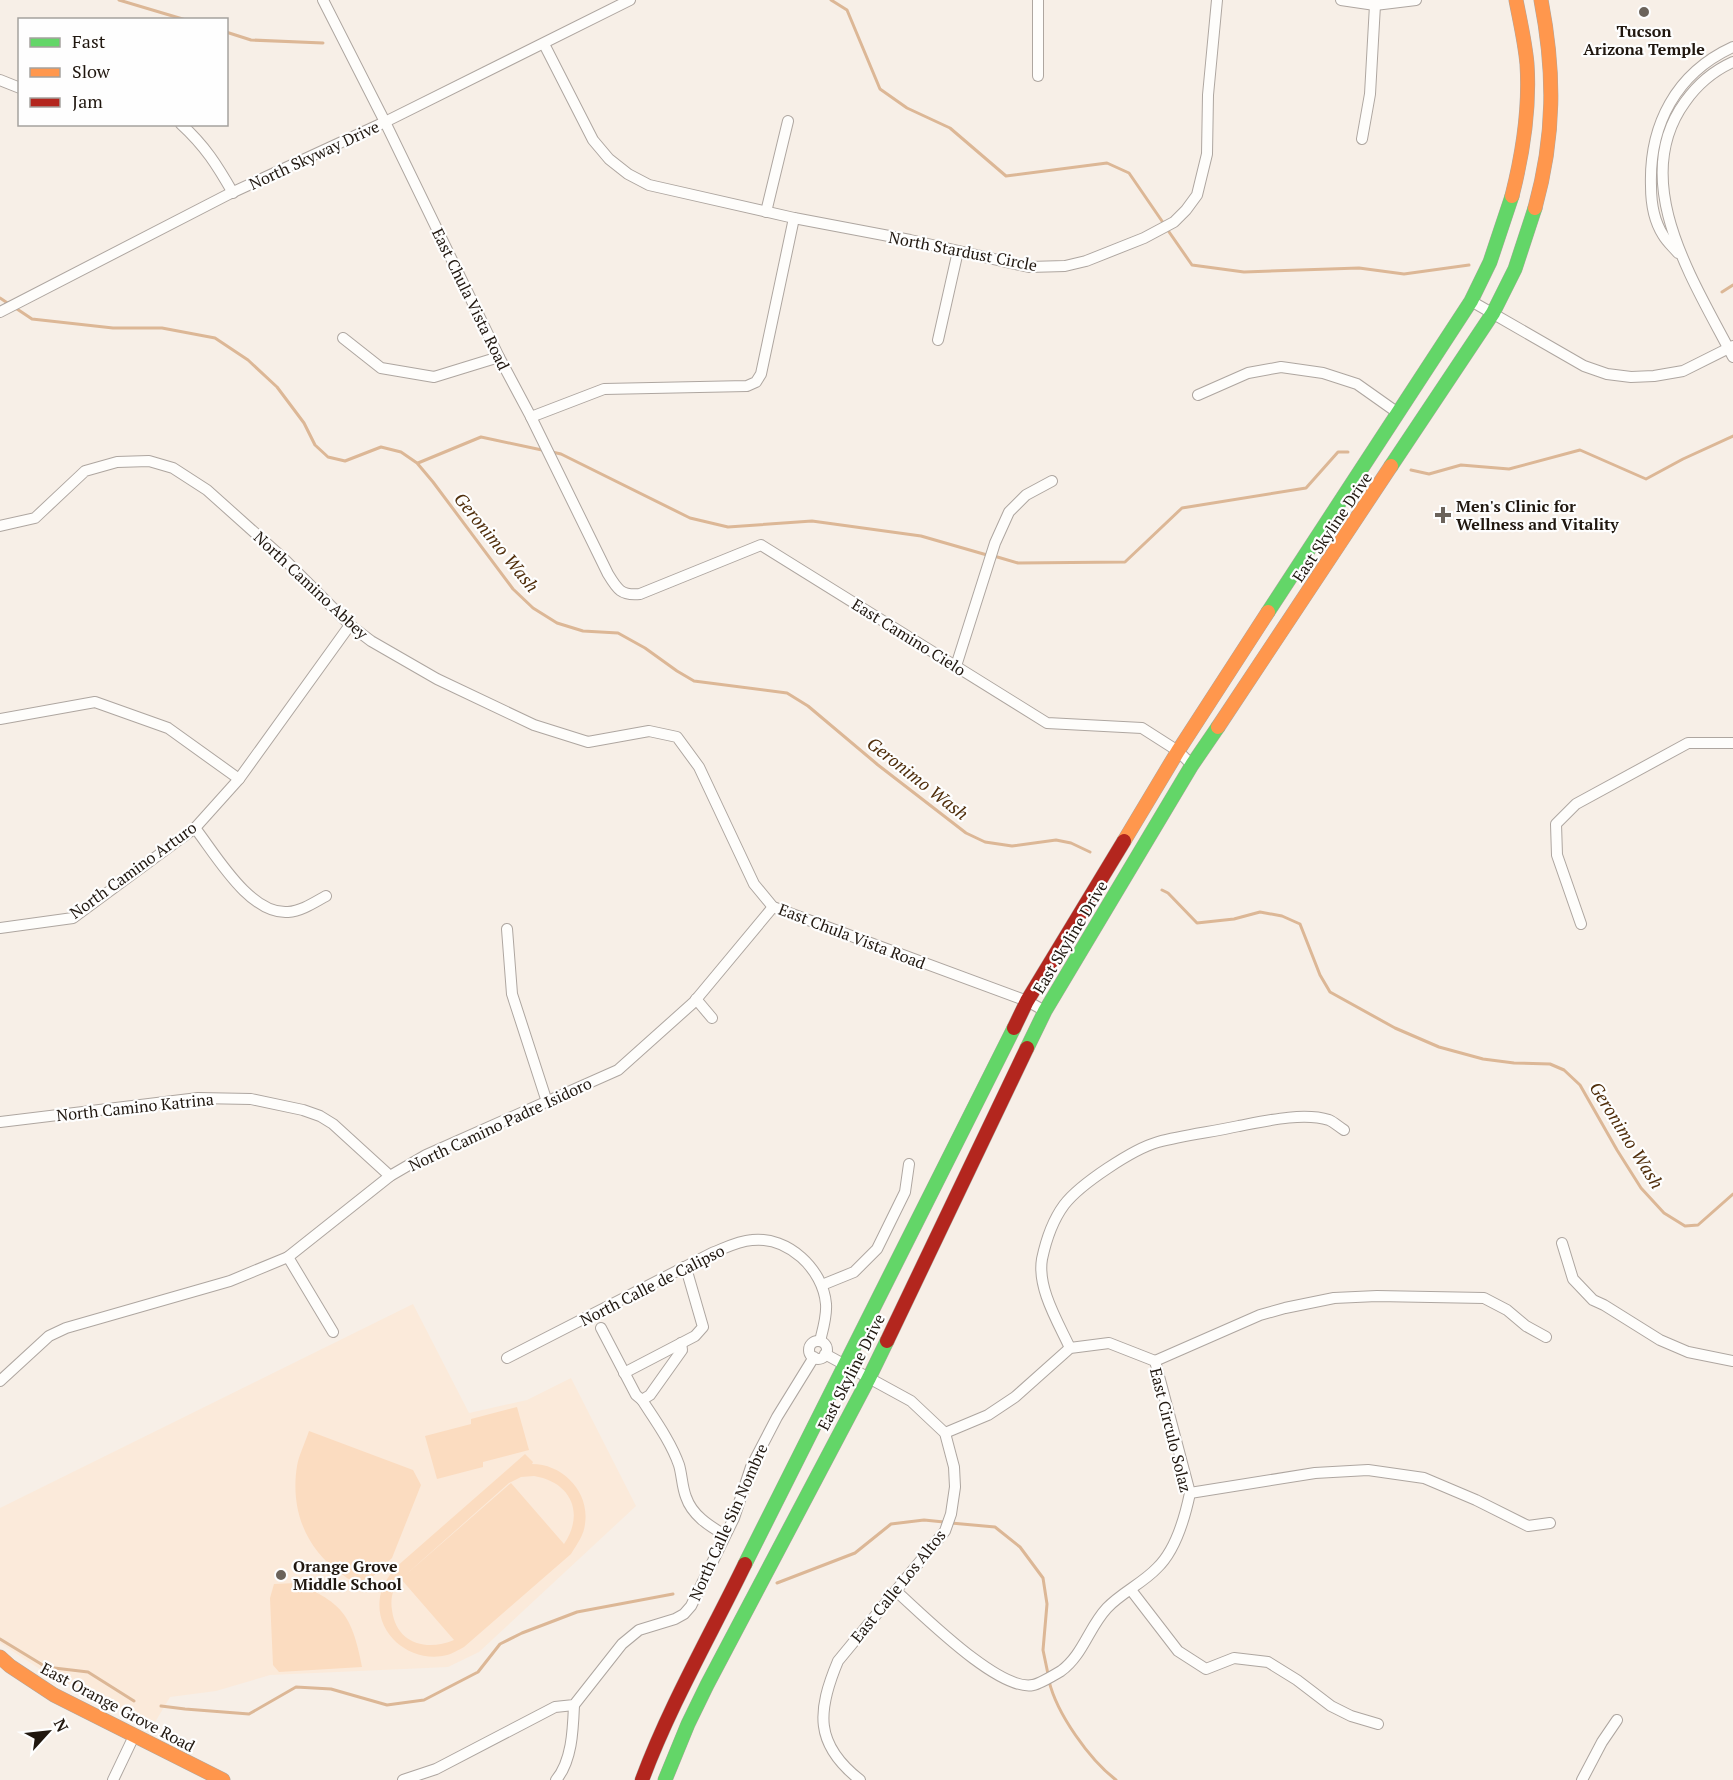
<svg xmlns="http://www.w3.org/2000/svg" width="1733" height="1780" font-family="'PT Serif',serif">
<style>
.built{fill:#fbeada}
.green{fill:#fbdcc0;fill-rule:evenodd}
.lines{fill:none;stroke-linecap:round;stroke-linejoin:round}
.stream{stroke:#dcb796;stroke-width:3}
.street-casing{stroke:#aea6a0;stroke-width:12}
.fast-casing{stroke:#aea6a0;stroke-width:15}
.slow-casing{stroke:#aea6a0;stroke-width:15}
.jam-casing{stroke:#aea6a0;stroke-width:15}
.street{stroke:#fefdfb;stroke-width:10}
.fast{stroke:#63d668;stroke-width:14}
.slow{stroke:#ff974d;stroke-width:14}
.jam{stroke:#b3261e;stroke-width:14}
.poi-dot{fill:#6b635b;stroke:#fefefe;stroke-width:2}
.labels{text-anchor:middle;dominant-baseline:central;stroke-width:4.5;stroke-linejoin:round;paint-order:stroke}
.poi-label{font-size:16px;font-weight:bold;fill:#20170f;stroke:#fefefe;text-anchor:start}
.street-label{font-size:16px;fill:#20170f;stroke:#fefefe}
.water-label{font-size:18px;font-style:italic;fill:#502e0b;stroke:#fefefe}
</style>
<rect width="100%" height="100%" fill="#f7efe7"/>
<path class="built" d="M 413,1304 L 469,1413 L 527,1400 L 571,1378 L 636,1506 L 479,1652 L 448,1667 L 270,1675 L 216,1691 L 170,1697 L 154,1724 L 49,1675 L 0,1643 L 0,1508 Z"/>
<g class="green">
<path d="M 517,1407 L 529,1450 L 483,1462 L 483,1467 L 437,1479 L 425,1436 L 471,1424 L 471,1419 Z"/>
<path d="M 309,1431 L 413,1470 L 421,1485 L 392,1558 L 363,1586 C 356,1583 349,1580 343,1575 C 306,1550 290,1510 297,1466 C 299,1455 305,1443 309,1431 Z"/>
<path d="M 525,1454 L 533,1462 L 532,1464 C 563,1464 590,1492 585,1524 C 584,1535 577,1544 571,1554 L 464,1647 C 458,1650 452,1654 447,1655 C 412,1664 374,1635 380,1597 C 382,1586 388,1577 395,1568 ZM 534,1476 C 571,1482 585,1513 564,1544 L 511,1483 L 402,1578 L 509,1483 L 521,1477 ZM 401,1579 L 454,1640 C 426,1652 396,1643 392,1610 C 390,1599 393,1586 401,1579 Z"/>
<path d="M 296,1583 C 344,1603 352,1617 362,1667 L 279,1672 L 273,1665 L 270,1598 L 274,1584 Z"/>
</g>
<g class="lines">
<g class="stream">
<path d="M 119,0 L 186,20"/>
<path d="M 831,0 L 847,10 L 880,89 L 907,108 L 950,128 L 1006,176 L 1107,163 L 1129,173 L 1164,224"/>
<path d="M 226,32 L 251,40 L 323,43"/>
<path d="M 1167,229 L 1192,265 L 1244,272 L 1359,268 L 1404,274 L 1469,265"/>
<path d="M 1722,292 L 1733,285"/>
<path d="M 0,298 L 9,304"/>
<path d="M 14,307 L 32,319 L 113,328 L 162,328 L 215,338 L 248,360 L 277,387 L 304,423 L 315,445 L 328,457 L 345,461 L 381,447 L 401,452 L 417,463 L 433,482 L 513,589 L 533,608 L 557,623 L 583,631 L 618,633 L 645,648 L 677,671 L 694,681 L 787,693 L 808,706 L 878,765 L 966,833 L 985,842 L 1012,846 L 1056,840 L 1071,843 L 1090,852"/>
<path d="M 552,452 L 561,454 L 690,518 L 728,527 L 812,521 L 921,536 L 987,555"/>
<path d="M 418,463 L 481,437 L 542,450"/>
<path d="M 1411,470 L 1429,474 L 1461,465 L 1509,469 L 1580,450 L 1646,479 L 1683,459 L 1733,436"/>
<path d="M 994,556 L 1018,563 L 1125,562 L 1182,508 L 1306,488 L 1338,452 L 1348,452"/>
<path d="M 1162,890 L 1168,893 L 1197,923 L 1234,919 L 1260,912 L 1282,916 L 1300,924 L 1320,975 L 1330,992 L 1395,1028 L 1439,1047 L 1483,1059 L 1514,1063 L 1550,1064 L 1564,1070 L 1580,1085 L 1617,1150 L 1641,1188 L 1664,1213 L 1685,1226 L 1698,1225 L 1733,1194"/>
<path d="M 951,1523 L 995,1527 L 1020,1547 L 1043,1578 L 1047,1604 L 1043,1650 L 1048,1674"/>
<path d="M 777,1583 L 855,1553 L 891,1524 L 924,1520 L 944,1522"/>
<path d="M 0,1639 L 46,1667 L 88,1672 L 134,1701"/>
<path d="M 1049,1681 C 1057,1714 1089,1759 1116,1780"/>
<path d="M 161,1706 L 185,1709 L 249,1714 L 296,1687 L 331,1689 L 387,1705 L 424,1700 L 478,1672 L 500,1644 L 522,1633 L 577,1612 L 673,1594"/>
</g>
<defs>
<g id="street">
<path d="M 323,0 L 385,122 L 499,357 L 531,417 L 608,574 C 617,589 621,596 640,594 L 761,545 L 1047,723 L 1142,728 L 1178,751 L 1192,765"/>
<path d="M 1341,0 L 1375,5 L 1416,0"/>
<path d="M 544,44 L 593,140 L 609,159 L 628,174 L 649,185 L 794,218 L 910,240 L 1029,267 L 1065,266 L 1086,261 L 1144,238 L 1174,222 L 1186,210 L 1197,195 L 1207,154 L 1208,95 L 1217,0"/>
<path d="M 1733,62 C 1713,71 1697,85 1685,102 C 1627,182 1695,283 1733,357"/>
<path d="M 1038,76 L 1038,0"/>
<path d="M 0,80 L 20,88"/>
<path d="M 181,124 C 205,146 217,165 233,193"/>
<path d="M 1362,139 L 1370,94 L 1375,5"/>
<path d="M 766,212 L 788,121"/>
<path d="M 1678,253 C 1673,247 1667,242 1663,235 C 1654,221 1651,202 1651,186 C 1649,125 1676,73 1733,47"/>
<path d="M 1471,301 L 1584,366 L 1607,374 L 1631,377 L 1654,376 L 1683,371 L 1733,346"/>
<path d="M 0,312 L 229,194 L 385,122 L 630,0"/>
<path d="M 343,338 L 381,368 L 434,377 L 499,357"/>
<path d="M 938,340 L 958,251"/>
<path d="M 1198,395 L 1248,373 L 1281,367 L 1323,373 L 1357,384 L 1398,413"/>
<path d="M 531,417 L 604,389 L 747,386 L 756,382 L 761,374 L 794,218"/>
<path d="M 0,526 L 35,518 L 85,471 L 117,462 L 149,461 L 173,468 L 207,490 L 283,558 L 350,625 L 371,641 L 437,679 L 534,725 L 588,742 L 649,731 L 677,737 L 699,767 L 754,884 L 773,907 L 1027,1001 L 1045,1011"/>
<path d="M 956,666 L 995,543 L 1009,512 L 1026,495 L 1052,481"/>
<path d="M 0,719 L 95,702 L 168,728 L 239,779"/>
<path d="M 195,828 C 216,855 250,915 288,912 C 302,911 315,902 326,896"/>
<path d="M 1581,924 L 1557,855 L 1556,824 L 1576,804 L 1688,743 L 1733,743"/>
<path d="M 0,928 L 73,918 L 195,828 L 239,779 L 350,625"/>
<path d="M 507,929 L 512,994 L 547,1102"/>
<path d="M 696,999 L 712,1018"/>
<path d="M 0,1122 L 198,1098 L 251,1099 L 303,1110 L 320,1116 L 333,1124 L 390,1176"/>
<path d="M 1562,1243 L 1573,1279 L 1593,1300 L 1604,1305 L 1660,1340 L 1688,1352 L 1733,1361"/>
<path d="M 288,1257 L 333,1332"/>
<path d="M 822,1285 L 854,1272 L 877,1249 L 905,1192 L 909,1164"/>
<path d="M 601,1328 L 636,1395 L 642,1400 C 655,1420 671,1442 679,1465 C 682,1475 682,1487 686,1497 C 692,1515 709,1526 725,1535"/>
<circle cx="818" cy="1350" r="9"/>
<path d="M 1070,1348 C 1058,1322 1037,1288 1042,1259 C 1046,1240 1053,1220 1064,1205 C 1080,1184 1133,1149 1158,1142 C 1184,1135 1212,1132 1239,1126 C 1265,1121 1303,1112 1329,1120 C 1334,1122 1339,1127 1344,1130"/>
<path d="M 825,1354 L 911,1401 L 945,1433 L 954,1467 L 955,1487 L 951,1514 L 945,1531 L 838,1661 C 817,1711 814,1744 860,1780"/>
<path d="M 507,1358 L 712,1253 C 725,1248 738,1241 752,1240 C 788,1236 823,1269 826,1304 C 827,1316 823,1329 820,1341"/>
<path d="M 1155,1361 L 1260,1315 L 1285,1308 L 1334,1298 L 1377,1296 L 1484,1298 L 1507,1310 L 1526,1326 L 1546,1337"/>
<path d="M 624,1373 L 695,1336 L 703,1327 L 688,1275 L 684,1267"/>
<path d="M 0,1381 L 49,1336 L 66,1328 L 230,1281 L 288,1257 L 390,1176 L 426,1155 L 618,1070 L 694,1002 L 773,907"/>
<path d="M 642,1400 L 650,1395 L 682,1350 L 681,1343"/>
<path d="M 945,1433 L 988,1415 L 1015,1397 L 1070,1348 L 1109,1343 L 1155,1361"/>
<path d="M 1190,1493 L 1315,1473 L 1368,1470 L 1424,1478 L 1476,1500 L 1528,1526 L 1550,1523"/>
<path d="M 1131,1590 L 1178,1651 L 1206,1669 L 1234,1658 L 1268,1662 L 1297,1680 L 1331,1706 L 1351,1716 L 1378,1724"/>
<path d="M 896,1591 C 922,1614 999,1692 1033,1685 C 1039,1684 1056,1674 1061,1671 C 1083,1655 1089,1627 1107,1608 C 1121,1593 1143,1583 1157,1568 C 1175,1551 1185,1517 1190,1493 L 1155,1361"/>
<path d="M 113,1780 L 134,1736"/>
<path d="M 403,1780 L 436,1769 L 555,1707 L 574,1705 L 622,1644 L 639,1630 L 675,1619 L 684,1614 L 691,1606 L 734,1518 L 751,1467 L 777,1417 L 814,1357"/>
<path d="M 556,1780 C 572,1761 573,1730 574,1705"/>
<path d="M 1582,1780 L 1602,1742 L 1617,1720"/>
</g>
<g id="fast">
<path d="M 1391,466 L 1493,313 L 1515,269 L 1535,208"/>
<path d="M 1268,612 L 1471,301 L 1490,262 L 1512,196"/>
<path d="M 1027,1048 L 1045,1011 L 1192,765 L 1218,727"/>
<path d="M 745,1564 L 1014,1028"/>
<path d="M 665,1780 L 688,1724 L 707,1685 L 869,1378 L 887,1341"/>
</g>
<g id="slow">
<path d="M 1512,196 C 1523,153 1530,109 1527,64 C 1525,42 1520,21 1516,0"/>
<path d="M 1535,208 C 1555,136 1555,72 1541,0"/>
<path d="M 1218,727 L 1391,466"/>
<path d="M 1124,841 L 1178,751 L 1268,612"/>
<path d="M 0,1657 L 10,1666 L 54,1695 L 223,1780"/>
</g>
<g id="jam">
<path d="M 1014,1028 L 1027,1001 L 1124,841"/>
<path d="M 887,1341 L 1027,1048"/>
<path d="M 642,1780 C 670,1705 710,1636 745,1564"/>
</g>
</defs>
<use href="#street" class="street-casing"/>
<use href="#fast" class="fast-casing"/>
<use href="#slow" class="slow-casing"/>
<use href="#jam" class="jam-casing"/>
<use href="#street" class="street"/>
<use href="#fast" class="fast"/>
<use href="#slow" class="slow"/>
<use href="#jam" class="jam"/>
</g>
<g class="poi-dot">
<circle cx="1644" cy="12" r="6"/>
<path d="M1440 506h6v6h6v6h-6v6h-6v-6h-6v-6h6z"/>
<circle cx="281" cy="1575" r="6"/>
</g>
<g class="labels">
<g class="poi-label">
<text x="1644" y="31" text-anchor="middle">Tucson<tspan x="1644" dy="18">Arizona Temple</tspan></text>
<text x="1456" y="506">Men's Clinic for<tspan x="1456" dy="18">Wellness and Vitality</tspan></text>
<text x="293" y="1566">Orange Grove<tspan x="293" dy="18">Middle School</tspan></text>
</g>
<g class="street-label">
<text transform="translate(314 155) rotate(-25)">North Skyway Drive</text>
<text transform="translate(963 251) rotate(11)">North Stardust Circle</text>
<text transform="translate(471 299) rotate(64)">East Chula Vista Road</text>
<text transform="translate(1332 527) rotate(-56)">East Skyline Drive</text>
<text transform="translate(311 585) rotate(43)">North Camino Abbey</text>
<text transform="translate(909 637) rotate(32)">East Camino Cielo</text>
<text transform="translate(133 870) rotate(-36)">North Camino Arturo</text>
<text transform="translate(852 936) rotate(21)">East Chula Vista Road</text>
<text transform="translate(1070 937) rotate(-59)">East Skyline Drive</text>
<text transform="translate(135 1107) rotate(-6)">North Camino Katrina</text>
<text transform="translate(500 1124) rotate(-25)">North Camino Padre Isidoro</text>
<text transform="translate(652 1285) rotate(-27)">North Calle de Calipso</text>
<text transform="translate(851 1372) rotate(-63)">East Skyline Drive</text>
<text transform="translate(1171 1430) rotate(76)">East Circulo Solaz</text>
<text transform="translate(728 1522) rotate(-66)">North Calle Sin Nombre</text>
<text transform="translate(898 1586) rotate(-51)">East Calle Los Altos</text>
<text transform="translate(118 1707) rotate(28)">East Orange Grove Road</text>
</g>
<g class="water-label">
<text transform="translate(497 542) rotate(51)">Geronimo Wash</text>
<text transform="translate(918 778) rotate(38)">Geronimo Wash</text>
<text transform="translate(1627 1135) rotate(58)">Geronimo Wash</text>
</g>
</g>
<rect x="18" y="18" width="210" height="108" fill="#fefefe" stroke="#a5a29e" stroke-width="1.5"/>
<rect x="30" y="38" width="30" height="9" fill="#63d668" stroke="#a5a29e" stroke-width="1.5"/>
<text x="72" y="48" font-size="18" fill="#20170f">Fast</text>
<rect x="30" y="68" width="30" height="9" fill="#ff974d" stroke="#a5a29e" stroke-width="1.5"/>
<text x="72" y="78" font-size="18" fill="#20170f">Slow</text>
<rect x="30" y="98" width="30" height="9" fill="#b3261e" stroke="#a5a29e" stroke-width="1.5"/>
<text x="72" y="108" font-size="18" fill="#20170f">Jam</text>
<g transform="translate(48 1732) rotate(63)" stroke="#fefefe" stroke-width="4.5" paint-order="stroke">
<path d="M0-4.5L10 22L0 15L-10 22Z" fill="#20170f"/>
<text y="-9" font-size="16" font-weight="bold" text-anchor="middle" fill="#20170f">N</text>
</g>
</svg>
